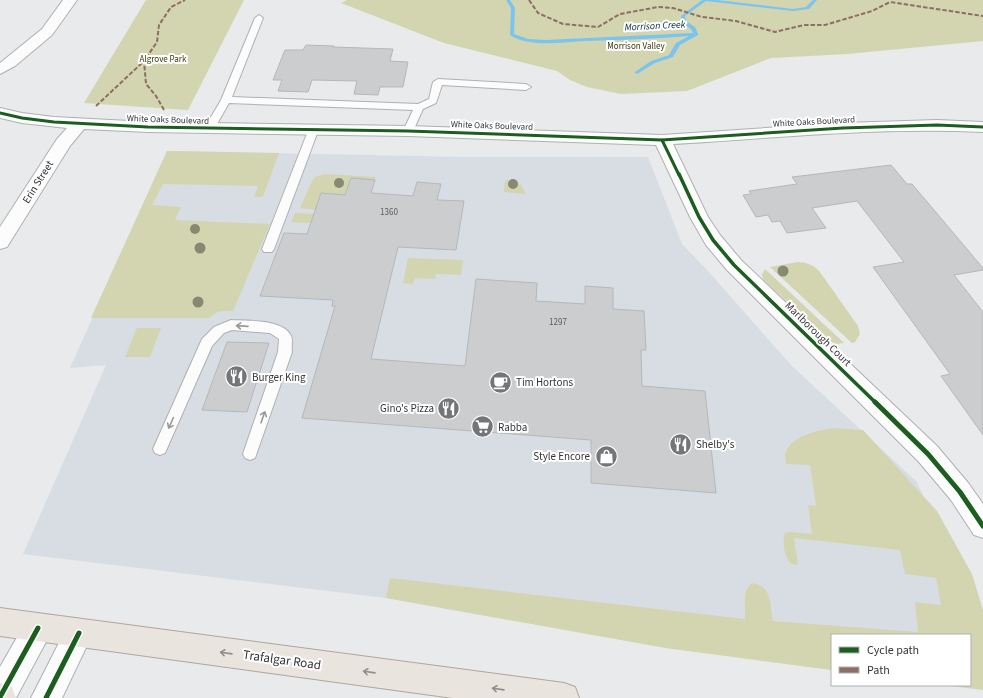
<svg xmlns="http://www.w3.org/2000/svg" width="983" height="698" font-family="'Source Sans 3',sans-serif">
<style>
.built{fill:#d8dde3}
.green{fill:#d3d5b0}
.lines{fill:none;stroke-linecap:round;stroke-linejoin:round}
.stream{fill:#7bc4ed;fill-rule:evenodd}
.building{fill:#cccdcf;stroke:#b6b7b8}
.lane-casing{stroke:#afb0b1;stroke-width:2}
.street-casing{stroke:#afb0b1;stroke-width:2}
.primary-casing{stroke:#afa69c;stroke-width:2}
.lane{fill:#fcfcfc;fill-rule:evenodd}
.street{fill:#fcfcfc;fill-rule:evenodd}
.primary{fill:#eae4de;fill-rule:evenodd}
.quiet{stroke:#8d6e63;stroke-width:2;stroke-dasharray:4.5 2;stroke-linecap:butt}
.cycleway-far2-casing{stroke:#fff;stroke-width:5}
.cycleway-far1-casing{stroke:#fff;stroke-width:6}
.cycleway-casing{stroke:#fff;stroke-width:8}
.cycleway-far2{stroke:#1b5e20;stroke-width:3}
.cycleway-far1{stroke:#1b5e20;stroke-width:3.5}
.cycleway{stroke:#1b5e20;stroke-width:5}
.tree{fill:#888972}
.oneway{stroke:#98999a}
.oneway2{stroke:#908d8b}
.labels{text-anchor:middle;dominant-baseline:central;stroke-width:4;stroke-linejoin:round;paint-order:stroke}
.far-park-label{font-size:9px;fill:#393a0e;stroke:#fff}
.far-street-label{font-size:9px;fill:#353638;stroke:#fff}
.number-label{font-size:9px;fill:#5b5c5e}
.far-water-label{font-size:10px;font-style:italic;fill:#002d44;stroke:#fff}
.street-label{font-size:11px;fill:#353638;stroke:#fff}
.poi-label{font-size:11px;fill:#353638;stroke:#fff;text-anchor:start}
.near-street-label{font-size:13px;fill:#353638;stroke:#fff}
</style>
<rect width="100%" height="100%" fill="#e8eaec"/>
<path class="built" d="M 167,151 L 463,157 L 648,157 L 682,244 L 708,271 L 791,365 L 917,482 L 957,573 L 983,690 L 944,685 L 970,685 L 970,635 L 832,635 L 832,670 L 666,648 L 386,598 L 23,554 L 106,365 L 70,368 Z"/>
<g class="green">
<path d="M 146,0 L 244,0 L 188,110 L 84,103 Z"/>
<path d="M 347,0 L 983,0 L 983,41 L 848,54 L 771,58 L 687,91 L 621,94 L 587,87 L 570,80 L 557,71 L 444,43 L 341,3 Z"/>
<path d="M 167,151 L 279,153 L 263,197 L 254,197 L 258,186 L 163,184 L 152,205 L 181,207 L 175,220 L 270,224 L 233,311 C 224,311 216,310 210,318 L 91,318 Z"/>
<path d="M 325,174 L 376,177 L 375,180 L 351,178 L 345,195 L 321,193 L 316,210 L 300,208 L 312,181 L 315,177 Z"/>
<path d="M 505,180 C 515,180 523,183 525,194 L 504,192 Z"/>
<path d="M 295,213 L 315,214 L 311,223 L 291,222 Z"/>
<path d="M 408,258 L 463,260 L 461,275 L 436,274 L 435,279 L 415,278 L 413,284 L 403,283 Z"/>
<path d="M 798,262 C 809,263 815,265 822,275 L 858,326 L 860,334 L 855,342 L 852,343 L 770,267 Z"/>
<path d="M 765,269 L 844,343 L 836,344 L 828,340 L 763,279 L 762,275 Z"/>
<path d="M 137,328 L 161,328 L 150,357 L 125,357 Z"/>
<path d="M 834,428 L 863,430 L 937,511 L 972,574 L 983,610 L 983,690 L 944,685 L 970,685 L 970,635 L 832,635 L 832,670 L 666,648 L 386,598 L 390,578 L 745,619 C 746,607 741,591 752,583 C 772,585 770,605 773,621 L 918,632 L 915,602 L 941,605 L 936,578 L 905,574 L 900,550 L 794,538 L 798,565 L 791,564 C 784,556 782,543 785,533 L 790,532 L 812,534 L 808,505 L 816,506 L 810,465 L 786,464 C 786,461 785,457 785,455 C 789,436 818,430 834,428 Z"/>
</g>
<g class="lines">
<path class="stream" d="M 506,0 L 510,0 L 515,8 L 514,34 L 528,39 L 546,40 L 693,33 L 691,29 L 682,23 L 681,16 L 702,0 L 717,0 L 793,9 L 806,7 L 813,0 L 817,0 L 809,9 L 793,11 L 706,1 L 685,16 L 686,21 L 695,27 L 698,34 L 698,35 L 680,45 L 673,57 L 655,63 L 637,74 L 635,73 L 635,72 L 651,61 L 669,55 L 676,43 L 689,36 C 654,39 620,40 585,41 C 563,42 529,48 510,35 L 511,8 Z"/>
</g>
<g class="building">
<path d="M 306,45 L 334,46 L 333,47 L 393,49 L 390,61 L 408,62 L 403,87 L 380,87 L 378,95 L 354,94 L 357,81 L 312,80 L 308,92 L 278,91 L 282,80 L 273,80 L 285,50 L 303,50 Z"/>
<path d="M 891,165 L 907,184 L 912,184 L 983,268 L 983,270 L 954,275 L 983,312 L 983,435 L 941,376 L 950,374 L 873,267 L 904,262 L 857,201 L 812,208 L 826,228 L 787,233 L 780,221 L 772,222 L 768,215 L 756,217 L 743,195 L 751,194 L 749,191 L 797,184 L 792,177 Z"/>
<path d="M 351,178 L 375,180 L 371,193 L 413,196 L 417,182 L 441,184 L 437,200 L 464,201 L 456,250 L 398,247 L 371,359 L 465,366 L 476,279 L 537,283 L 536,301 L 585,304 L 585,286 L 613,288 L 613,309 L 644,311 L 646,350 L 641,350 L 642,386 L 705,391 L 716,493 L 591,483 L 591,440 L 302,418 L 335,306 L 332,306 L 333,300 L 260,296 L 284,233 L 307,234 L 321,193 L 345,195 Z"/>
<path d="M 227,342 L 269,343 L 247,412 L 202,410 Z"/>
</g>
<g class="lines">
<defs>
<g id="lane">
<path d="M 259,15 L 263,18 L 232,97 L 418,104 L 429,99 L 433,82 L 438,79 L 526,84 L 531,87 L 526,90 L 442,85 L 436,103 L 423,109 L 413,131 L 408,134 L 403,131 L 413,110 L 229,103 L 213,131 L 205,131 L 204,129 L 221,100 L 255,18 Z"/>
<path d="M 313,128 L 318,131 L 274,249 L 272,252 L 264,252 L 262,249 L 308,131 Z"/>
<path d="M 231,320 C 246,321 284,319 291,336 C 293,340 291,347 292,352 L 255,458 L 250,460 L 245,458 L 243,454 L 278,352 L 279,339 L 270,333 L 232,330 L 224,333 L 212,346 L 165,453 L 160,455 L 155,453 L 153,449 L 202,339 L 214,327 Z"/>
</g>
<g id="street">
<path d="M 63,0 L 77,0 L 52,35 L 15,66 L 0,74 L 0,63 L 42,29 Z"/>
<path d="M 0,108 L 22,113 L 54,117 L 148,122 L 408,126 L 662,135 L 843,123 L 937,120 L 983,122 L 983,132 C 880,127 776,138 673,144 L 708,217 L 720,235 L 741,260 L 937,446 L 969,484 L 983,504 L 983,538 L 974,535 L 951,500 L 919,462 L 727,270 L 706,245 L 690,217 L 656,145 L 408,136 L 148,132 L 84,129 L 70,146 L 7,247 L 0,249 L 0,227 L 57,139 L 67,128 L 22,123 L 0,118 Z"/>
<path d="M 38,614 L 48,618 L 52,628 L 48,638 L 16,698 L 0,698 L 0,667 L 28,618 Z"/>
<path d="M 79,619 L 89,623 L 93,633 L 62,698 L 31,698 L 69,623 Z"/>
</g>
<g id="primary">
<path d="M 0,608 L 564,683 L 575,687 L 579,698 L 453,698 L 0,636 Z"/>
<path d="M 0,683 L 12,687 L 16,698 L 0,698 Z"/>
</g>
</defs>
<use href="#lane" class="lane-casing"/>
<use href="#street" class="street-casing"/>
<use href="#primary" class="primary-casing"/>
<use href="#lane" class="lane"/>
<use href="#street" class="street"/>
<use href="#primary" class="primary"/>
<g class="quiet">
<path d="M 529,0 L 538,13 L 563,24 L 598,27 L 620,14 L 658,7 L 673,8 L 702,17 L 736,21 L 775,32 L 804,25 L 825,25 L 872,11 L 890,2 L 983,16"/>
<path d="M 96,106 L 144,61"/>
<path d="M 164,110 L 156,96 L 146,84 L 144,61 L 157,42 L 159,25 L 171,7 L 185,0"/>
</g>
<defs>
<g id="cycleway-far2">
<path d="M 0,113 L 22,118 L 54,122 L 148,127 L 408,131 L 662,140 L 843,128 L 937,125 L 983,127"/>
<path d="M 662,140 L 679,175"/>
</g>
<path id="cycleway-far1" d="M 679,174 L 699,217 L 713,240 L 734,265 L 876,403"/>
<g id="cycleway">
<path d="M 875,402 L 928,454 L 960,492 L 983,526"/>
<path d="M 0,697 L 38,628"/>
<path d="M 46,698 L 79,633"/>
</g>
</defs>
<use href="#cycleway-far2" class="cycleway-far2-casing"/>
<use href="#cycleway-far1" class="cycleway-far1-casing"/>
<use href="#cycleway" class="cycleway-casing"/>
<use href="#cycleway-far2" class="cycleway-far2"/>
<use href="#cycleway-far1" class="cycleway-far1"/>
<use href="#cycleway" class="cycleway"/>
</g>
<g class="tree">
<circle cx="339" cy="183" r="5"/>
<circle cx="513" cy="184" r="5"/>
<circle cx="195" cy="229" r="5"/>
<circle cx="200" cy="248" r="5.5"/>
<circle cx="783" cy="271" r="5.5"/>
<circle cx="198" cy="302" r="5.5"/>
</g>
<defs><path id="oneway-shaft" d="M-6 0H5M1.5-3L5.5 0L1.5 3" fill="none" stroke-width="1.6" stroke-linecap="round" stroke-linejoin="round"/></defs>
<g class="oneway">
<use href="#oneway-shaft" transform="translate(242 326) rotate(-176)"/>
<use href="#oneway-shaft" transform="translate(263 417) rotate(-71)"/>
<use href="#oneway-shaft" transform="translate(171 423) rotate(114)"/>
</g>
<g class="oneway2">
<use href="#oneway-shaft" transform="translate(226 653) rotate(-172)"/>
<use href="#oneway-shaft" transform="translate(369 672) rotate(-172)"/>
<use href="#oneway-shaft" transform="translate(498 689) rotate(-172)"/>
</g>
<defs>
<symbol id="restaurant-disc" viewBox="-11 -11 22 22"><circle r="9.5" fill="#747577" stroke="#fff"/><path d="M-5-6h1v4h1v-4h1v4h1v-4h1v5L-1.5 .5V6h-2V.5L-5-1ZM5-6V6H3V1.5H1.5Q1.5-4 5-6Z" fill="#fff"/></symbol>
<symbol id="cafe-disc" viewBox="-11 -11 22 22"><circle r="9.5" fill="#747577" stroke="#fff"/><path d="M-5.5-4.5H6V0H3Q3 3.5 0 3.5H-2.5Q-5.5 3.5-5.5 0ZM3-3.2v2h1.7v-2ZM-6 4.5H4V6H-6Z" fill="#fff"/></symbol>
<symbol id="supermarket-disc" viewBox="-11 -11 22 22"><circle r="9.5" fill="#747577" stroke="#fff"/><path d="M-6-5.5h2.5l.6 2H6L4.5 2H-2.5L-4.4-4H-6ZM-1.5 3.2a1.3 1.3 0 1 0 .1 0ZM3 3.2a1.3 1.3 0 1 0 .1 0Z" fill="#fff"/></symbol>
<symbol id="shop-disc" viewBox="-11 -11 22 22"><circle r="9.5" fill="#747577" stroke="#fff"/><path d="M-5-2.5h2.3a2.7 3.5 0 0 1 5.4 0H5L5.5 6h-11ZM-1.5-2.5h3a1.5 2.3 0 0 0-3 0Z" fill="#fff"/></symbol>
</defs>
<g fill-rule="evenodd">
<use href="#restaurant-disc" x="224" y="364" width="25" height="25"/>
<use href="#cafe-disc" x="488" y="370" width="25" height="25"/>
<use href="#restaurant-disc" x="436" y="396" width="25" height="25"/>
<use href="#supermarket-disc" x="470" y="414" width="25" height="25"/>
<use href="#restaurant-disc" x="668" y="432" width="25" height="25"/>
<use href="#shop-disc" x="594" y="444" width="25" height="25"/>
</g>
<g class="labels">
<g class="far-park-label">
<text x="636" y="46">Morrison Valley</text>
<text x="163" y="59">Algrove Park</text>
</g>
<g class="far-street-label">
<text transform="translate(168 120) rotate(2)">White Oaks Boulevard</text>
<text transform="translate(814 122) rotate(-3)">White Oaks Boulevard</text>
<text transform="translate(492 126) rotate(2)">White Oaks Boulevard</text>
</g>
<g class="number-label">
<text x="389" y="212">1360</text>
<text x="558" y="322">1297</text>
</g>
<g class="far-water-label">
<text transform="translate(655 26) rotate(-3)">Morrison Creek</text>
</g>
<g class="street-label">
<text transform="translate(38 182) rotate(-58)">Erin Street</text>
<text transform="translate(818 334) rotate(44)">Marlborough Court</text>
</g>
<g class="poi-label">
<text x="252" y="377">Burger King</text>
<text x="516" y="382">Tim Hortons</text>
<text x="434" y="408" text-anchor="end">Gino's Pizza</text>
<text x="498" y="427">Rabba</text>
<text x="696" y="444">Shelby's</text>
<text x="590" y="456" text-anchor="end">Style Encore</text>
</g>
<g class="near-street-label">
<text transform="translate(282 660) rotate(8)">Trafalgar Road</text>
</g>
</g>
<rect x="831" y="634" width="140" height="52" fill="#ffffff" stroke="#aeafaf"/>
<rect x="839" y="647" width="20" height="6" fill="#1b5e20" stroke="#aeafaf"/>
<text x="867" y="654" font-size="12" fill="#353638">Cycle path</text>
<rect x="839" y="667" width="20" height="6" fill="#8d6e63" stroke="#aeafaf"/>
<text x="867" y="674" font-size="12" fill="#353638">Path</text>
</svg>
